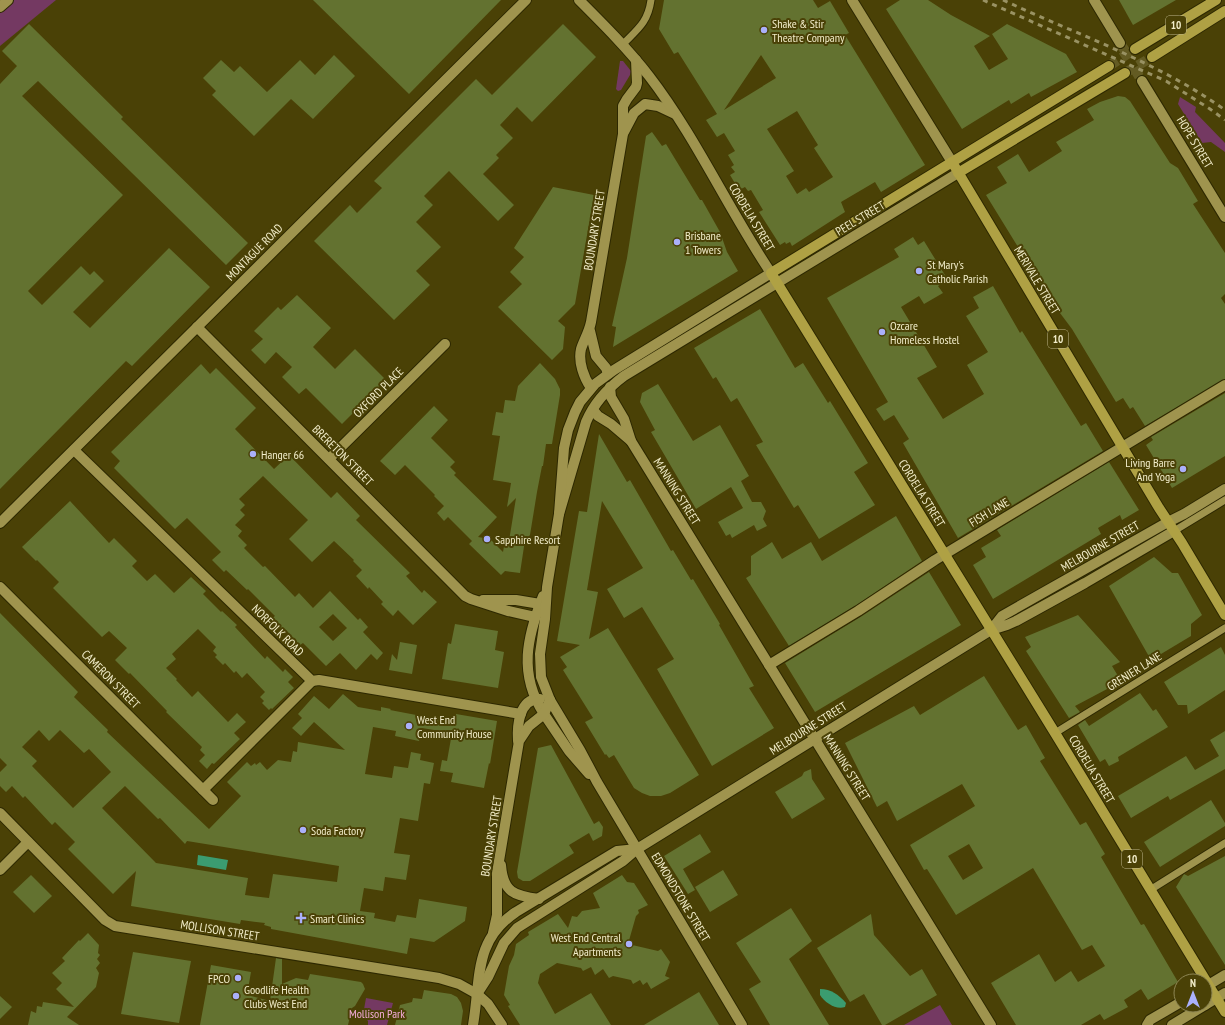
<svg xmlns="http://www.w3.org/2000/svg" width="1225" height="1025" font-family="'PT Sans Narrow',sans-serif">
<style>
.green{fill:#743962}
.water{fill:#3b9c70}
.building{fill:#637230;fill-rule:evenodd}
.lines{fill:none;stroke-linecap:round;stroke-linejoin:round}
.minor-tunnel{stroke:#635b23;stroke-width:10;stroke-dasharray:10 5;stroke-linecap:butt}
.primary-tunnel{stroke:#635b23;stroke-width:10;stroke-dasharray:10 5;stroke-linecap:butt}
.service-casing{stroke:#2d2801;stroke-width:9}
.minor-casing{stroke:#2d2801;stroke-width:12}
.tertiary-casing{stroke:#2d2801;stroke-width:12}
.secondary-casing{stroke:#2d2801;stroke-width:12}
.primary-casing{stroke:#2d2801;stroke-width:12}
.service{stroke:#9f944e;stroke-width:7}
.minor{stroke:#9f944e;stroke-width:10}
.tertiary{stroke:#9f944e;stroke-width:10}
.secondary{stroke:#9f944e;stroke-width:10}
.primary{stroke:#afa144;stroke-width:10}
.rail{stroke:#999263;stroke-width:3;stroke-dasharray:5 5;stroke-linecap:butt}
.poi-dot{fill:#aab0fb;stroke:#4a4106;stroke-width:1.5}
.labels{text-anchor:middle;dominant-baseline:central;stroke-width:4;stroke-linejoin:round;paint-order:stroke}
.shield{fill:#4a4106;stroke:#c0b98f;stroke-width:1}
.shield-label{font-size:11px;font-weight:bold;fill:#f2edca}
.poi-label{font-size:12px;fill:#f2edca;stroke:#4a4106;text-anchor:start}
.street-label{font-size:12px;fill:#f2edca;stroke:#4a4106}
.park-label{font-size:12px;fill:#f5acdb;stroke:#4a4106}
</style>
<rect width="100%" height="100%" fill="#4a4106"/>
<g class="green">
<path d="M 0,0 L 56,0 L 0,46 Z"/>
<path d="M 620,61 L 623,61 L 631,71 L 630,75 L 621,90 L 618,91 L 616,89 Z"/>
<path d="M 1180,97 L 1196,107 L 1195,112 L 1225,143 L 1225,152 L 1211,142 L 1202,143 L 1178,104 Z"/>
<path d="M 366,998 L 393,1003 L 387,1025 L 368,1025 L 368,1021 L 363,1015 Z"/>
<path d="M 940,1005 L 952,1025 L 904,1025 Z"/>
</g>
<g class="water">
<path d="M 198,855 L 228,860 L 226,870 L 197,865 Z"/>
<path d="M 820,989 C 831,989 839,995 846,1003 L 845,1007 C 836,1010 825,1003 820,995 Z"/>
</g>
<g class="building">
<path d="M 313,0 L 501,0 L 409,94 Z"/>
<path d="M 664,0 L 813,0 L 818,8 L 830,1 L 849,33 L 845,35 L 925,165 L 881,192 L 875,182 L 841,202 L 845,212 L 792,246 L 790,242 L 786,244 L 785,242 L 780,245 L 759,212 L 763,210 L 751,190 L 748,191 L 745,187 L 739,190 L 730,175 L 735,172 L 731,167 L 734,165 L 728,155 L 735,151 L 724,133 L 717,137 L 706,120 L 717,114 L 678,52 L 674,54 L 659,29 ZM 761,55 L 776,78 L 724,110 ZM 797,111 L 818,145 L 814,148 L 833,177 L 809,192 L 806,188 L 797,194 L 786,176 L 794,171 L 767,129 Z"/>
<path d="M 900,0 L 928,0 L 951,15 L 990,36 L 974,46 L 989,70 L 1008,59 L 992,34 L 1007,24 L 1066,54 L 1077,72 L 1031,97 L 1029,93 L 1011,104 L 1009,100 L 962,129 L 886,9 Z"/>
<path d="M 1119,0 L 1176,0 L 1133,25 Z"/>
<path d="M 29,24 L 123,117 L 121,119 L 248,243 L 226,265 L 38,81 L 22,96 L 123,195 L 28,291 L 42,305 L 81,266 L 90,275 L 94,271 L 104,281 L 73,312 L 90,328 L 169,248 L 210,287 L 132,366 L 126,361 L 0,489 L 0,84 L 17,66 L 2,51 Z"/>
<path d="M 563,24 L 596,57 L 532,122 L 517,107 L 500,125 L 513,138 L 496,155 L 499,158 L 483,174 L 514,205 L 498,221 L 449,171 L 424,196 L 433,205 L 416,222 L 441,247 L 416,271 L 430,285 L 394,320 L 314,241 L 350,205 L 357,213 L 382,188 L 374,181 L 476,79 L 492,95 Z"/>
<path d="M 334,55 L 355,76 L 313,119 L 291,99 L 254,136 L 212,95 L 216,91 L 203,78 L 221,60 L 234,72 L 240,66 L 267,92 L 300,60 L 315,75 Z"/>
<path d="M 1118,96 L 1125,97 L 1130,101 L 1170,163 L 1178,168 L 1198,201 L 1193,204 L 1225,253 L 1225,294 L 1221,298 L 1225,304 L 1225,379 L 1145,426 L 1133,407 L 1130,409 L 1123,398 L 1116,402 L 1072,329 L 1057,309 L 1056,309 L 986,195 L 1007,183 L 997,167 L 1018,154 L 1029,172 L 1062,151 L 1056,142 L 1094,120 L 1087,109 L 1100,102 Z"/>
<path d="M 652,132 L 662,146 L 666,144 L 700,200 L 702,200 L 720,232 L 727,252 L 738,271 L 613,347 L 616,327 L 612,326 L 627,258 L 646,136 Z"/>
<path d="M 553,187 L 594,195 L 575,304 L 558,321 L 565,327 L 563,349 L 552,360 L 498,307 L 522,284 L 510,272 L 524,257 L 514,248 Z"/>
<path d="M 913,237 L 918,245 L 924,241 L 948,280 L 938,286 L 943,293 L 924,304 L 919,296 L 901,307 L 937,367 L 917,378 L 943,419 L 984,394 L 967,365 L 988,352 L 966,316 L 979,308 L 973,297 L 993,286 L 1020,333 L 1022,331 L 1081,426 L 1086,423 L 1103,451 L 958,538 L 903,443 L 909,439 L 894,415 L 884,421 L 876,409 L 888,402 L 827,298 L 899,257 L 894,249 Z"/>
<path d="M 297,295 L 331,328 L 313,347 L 335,369 L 355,349 L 386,380 L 342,424 L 306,388 L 299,394 L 282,377 L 292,367 L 276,352 L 265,364 L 251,350 L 263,339 L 254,331 L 278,307 L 281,310 Z"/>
<path d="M 760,309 L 795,368 L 803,363 L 828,403 L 830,401 L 868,463 L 854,472 L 875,505 L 819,539 L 798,505 L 794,508 L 756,445 L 763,442 L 737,398 L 731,402 L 716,377 L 713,379 L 694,348 Z"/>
<path d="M 540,363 L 555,379 L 560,389 L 560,395 L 552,444 L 546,444 L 543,466 L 542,466 L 537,492 L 530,535 L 525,540 L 520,573 L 505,571 L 501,575 L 469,544 L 472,541 L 448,517 L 444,521 L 437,513 L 444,506 L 434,496 L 435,495 L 405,465 L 395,475 L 380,461 L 434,406 L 448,420 L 431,438 L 455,462 L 450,467 L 456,473 L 454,475 L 497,517 L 478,537 L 490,539 L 503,552 L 505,541 L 509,541 L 516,498 L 507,507 L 511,483 L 493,480 L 500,436 L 492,435 L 496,412 L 503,413 L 505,400 L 515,401 L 518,386 Z"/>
<path d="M 201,364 L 210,374 L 216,368 L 256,408 L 235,429 L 274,469 L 289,455 L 331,498 L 337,492 L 360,516 L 356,520 L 410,573 L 406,576 L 422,593 L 424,590 L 437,602 L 413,625 L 398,610 L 393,616 L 381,604 L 383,602 L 369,587 L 368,589 L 356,576 L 362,570 L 353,561 L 354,560 L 334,541 L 312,562 L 289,539 L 308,520 L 263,476 L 239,499 L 245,505 L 240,510 L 245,515 L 235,525 L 242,531 L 238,536 L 247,545 L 244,548 L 263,567 L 265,566 L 295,597 L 299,593 L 313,608 L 330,591 L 358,620 L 360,618 L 368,627 L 363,632 L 383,653 L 377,660 L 371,654 L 356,670 L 340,653 L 326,666 L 303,643 L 300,645 L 285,629 L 283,631 L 271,619 L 275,616 L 248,589 L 247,590 L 226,570 L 224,572 L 212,560 L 221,552 L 187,518 L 175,529 L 114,468 L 120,461 L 111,452 ZM 333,614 L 347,628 L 333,641 L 319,627 Z"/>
<path d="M 658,384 L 693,441 L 720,425 L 749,476 L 741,481 L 752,502 L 761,502 L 766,511 L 763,519 L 767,526 L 757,531 L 754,525 L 732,538 L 730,534 L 726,536 L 718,522 L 743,508 L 731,487 L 696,509 L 651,432 L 655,430 L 640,402 L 642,393 Z"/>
<path d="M 1225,393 L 1225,456 L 1172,488 L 1146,445 L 1153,440 L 1151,437 Z"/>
<path d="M 599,434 L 627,482 L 630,480 L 671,551 L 673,550 L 691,580 L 693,579 L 720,624 L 719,625 L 754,686 L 749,688 L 774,728 L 712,766 L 657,669 L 674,659 L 642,607 L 624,618 L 607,589 L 643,568 L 602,501 L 587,590 L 598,592 L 589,639 L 608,628 L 699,775 L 670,793 L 661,796 L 650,796 L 642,793 L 634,788 L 614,755 L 609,758 L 606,754 L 605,755 L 585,722 L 593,718 L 563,670 L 567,667 L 560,657 L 580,645 L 557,641 L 579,511 L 587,512 Z"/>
<path d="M 1109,462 L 1139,510 L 1122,520 L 1120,515 L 1098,528 L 1101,534 L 993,599 L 973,565 L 986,557 L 981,548 L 1001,536 L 997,530 Z"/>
<path d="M 70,501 L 109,543 L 114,538 L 137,561 L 132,566 L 147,581 L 155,574 L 174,593 L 191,577 L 206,591 L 203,594 L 221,612 L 222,611 L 237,625 L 235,627 L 265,659 L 267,656 L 283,672 L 285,669 L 293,677 L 288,682 L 294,688 L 272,709 L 271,708 L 269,710 L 262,703 L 264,701 L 260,697 L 265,692 L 247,673 L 242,678 L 236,671 L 234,673 L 225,663 L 223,665 L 215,657 L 217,655 L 213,651 L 216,647 L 198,629 L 172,654 L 176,659 L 166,668 L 177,679 L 176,680 L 192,697 L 198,691 L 228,722 L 237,713 L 246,722 L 234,733 L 240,739 L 214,764 L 212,763 L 207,769 L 199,761 L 205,755 L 200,750 L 202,747 L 166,712 L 167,711 L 130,673 L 129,674 L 115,660 L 127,648 L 109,631 L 102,637 L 53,588 L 59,582 L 37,560 L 36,561 L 22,547 Z"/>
<path d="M 896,516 L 922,561 L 855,606 L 789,646 L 746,578 L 751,575 L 751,556 L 772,542 L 782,559 L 811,542 L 822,561 Z"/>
<path d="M 1154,557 L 1172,573 L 1178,573 L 1202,615 L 1191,624 L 1191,636 L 1151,660 L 1109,586 Z"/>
<path d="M 929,572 L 961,625 L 815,712 L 785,663 L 862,616 Z"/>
<path d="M 0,613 L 78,692 L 74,697 L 108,730 L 107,732 L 209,829 L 241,796 L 227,782 L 247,762 L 251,766 L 255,763 L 256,765 L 260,762 L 267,770 L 278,760 L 291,762 L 293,751 L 297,752 L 298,742 L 345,750 L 314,722 L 301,736 L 292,728 L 302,718 L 298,714 L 314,696 L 329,709 L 343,694 L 358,707 L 381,711 L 381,707 L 391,709 L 390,710 L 432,718 L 433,716 L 455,720 L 456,714 L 497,721 L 490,764 L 489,763 L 484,788 L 451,782 L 453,773 L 440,771 L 442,760 L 447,761 L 452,733 L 422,728 L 419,741 L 395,736 L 396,731 L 373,727 L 365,774 L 392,778 L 394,766 L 408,768 L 411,752 L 421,754 L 420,760 L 434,763 L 430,784 L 424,783 L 418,821 L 400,818 L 394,853 L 410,855 L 406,880 L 385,877 L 383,891 L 364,888 L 360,911 L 375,913 L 374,918 L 395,922 L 397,915 L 416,918 L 419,899 L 467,907 L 465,921 L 434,942 L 410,938 L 407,954 L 271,929 L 271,927 L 264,925 L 265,923 L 241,920 L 240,924 L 131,906 L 136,871 L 113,894 L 68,849 L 75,842 L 55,822 L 52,825 L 25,796 L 23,798 L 12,786 L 6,792 L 0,786 L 0,772 L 7,765 L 0,758 ZM 39,730 L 49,741 L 60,730 L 84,753 L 89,749 L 111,772 L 73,808 L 32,766 L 37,761 L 22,747 ZM 125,786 L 158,819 L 160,818 L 185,844 L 187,841 L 339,866 L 337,882 L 273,874 L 269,898 L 245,895 L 248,878 L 156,863 L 102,808 Z"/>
<path d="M 1078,615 L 1120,662 L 1112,666 L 1118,676 L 1106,683 L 1109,688 L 1075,706 L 1080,712 L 1069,718 L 1026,651 L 1031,647 L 1025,637 Z"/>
<path d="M 455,624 L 498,631 L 495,650 L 504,652 L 498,688 L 442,679 L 448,643 L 451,644 Z"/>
<path d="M 400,642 L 417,645 L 412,674 L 389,670 L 392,654 L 397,660 Z"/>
<path d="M 1221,647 L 1225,655 L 1225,690 L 1188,714 L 1187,705 L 1178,705 L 1164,682 Z"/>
<path d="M 984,676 L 1018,730 L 1026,725 L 1045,758 L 1040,761 L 1080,825 L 1086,822 L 1105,854 L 1101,857 L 1141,925 L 1144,924 L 1178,982 L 1148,1000 L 1141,989 L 1124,1000 L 1128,1007 L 1104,1020 L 1100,1014 L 1081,1025 L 1016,1025 L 991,983 L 1039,954 L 1055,982 L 1071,971 L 1078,982 L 1105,966 L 1092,945 L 1082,950 L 1033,868 L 956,915 L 927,869 L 924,870 L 910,845 L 975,806 L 962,784 L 897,821 L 887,801 L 877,807 L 845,743 L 914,706 L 920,715 ZM 969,844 L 983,868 L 963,880 L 948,856 Z"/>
<path d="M 1140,693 L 1153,711 L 1156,709 L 1168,727 L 1118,757 L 1119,761 L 1109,766 L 1105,759 L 1100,762 L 1078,725 L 1085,720 L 1089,726 Z"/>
<path d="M 1225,731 L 1225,769 L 1170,800 L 1168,796 L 1131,818 L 1118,796 L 1186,756 L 1195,770 L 1219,756 L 1210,740 Z"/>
<path d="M 551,745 L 594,824 L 599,821 L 603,827 L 602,836 L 593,841 L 589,833 L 569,845 L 574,853 L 530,881 L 523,881 L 518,878 L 517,872 L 538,748 Z"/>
<path d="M 811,769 L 812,779 L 825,799 L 792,819 L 775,792 L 802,776 L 804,772 Z"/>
<path d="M 1211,800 L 1225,823 L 1225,826 L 1160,867 L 1144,842 Z"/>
<path d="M 700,834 L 711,852 L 683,869 L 695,890 L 688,894 L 664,856 Z"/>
<path d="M 1225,856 L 1225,965 L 1176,887 L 1184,874 L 1188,876 Z"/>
<path d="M 723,870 L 738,895 L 710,912 L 695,887 Z"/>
<path d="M 31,875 L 52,896 L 34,913 L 13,892 Z"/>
<path d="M 622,875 L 627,882 L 634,883 L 648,905 L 638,910 L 639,913 L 636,916 L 628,944 L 658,951 L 661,949 L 670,962 L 665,976 L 670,978 L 651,989 L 647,982 L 643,985 L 640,980 L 633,984 L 631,980 L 613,976 L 609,978 L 603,969 L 595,975 L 591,967 L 583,971 L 581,968 L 557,963 L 540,974 L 538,983 L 555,1014 L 591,993 L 611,1025 L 520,1025 L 508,1006 L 510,1005 L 504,995 L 509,966 L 514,955 L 516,944 L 529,935 L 528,932 L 558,914 L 568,928 L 572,916 L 577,917 L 582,911 L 600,908 L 593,893 Z"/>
<path d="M 791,908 L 812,941 L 789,959 L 829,1025 L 770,1025 L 749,989 L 761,982 L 736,943 Z"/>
<path d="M 871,914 L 874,935 L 910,976 L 922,969 L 937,995 L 885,1025 L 882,1025 L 864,994 L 850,1002 L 817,948 Z"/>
<path d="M 88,933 L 99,945 L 98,953 L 100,955 L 97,959 L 100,963 L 96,968 L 99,973 L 96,987 L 67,1017 L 79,1025 L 28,1025 L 31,1011 L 36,1013 L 37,1006 L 42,1007 L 43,1002 L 74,1007 L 56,989 L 62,983 L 52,973 L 65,961 L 62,958 L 79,940 L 80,941 Z"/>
<path d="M 133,952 L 191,961 L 179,1023 L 121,1014 Z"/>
<path d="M 276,958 L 282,959 L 282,984 L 296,978 L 308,980 L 310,974 L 361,982 L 363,984 L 365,989 L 355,1006 L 352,1008 L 348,1025 L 200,1025 L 211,965 L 251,972 L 247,995 L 270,1001 Z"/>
<path d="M 424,990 L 451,994 L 457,997 L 461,1003 L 463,1011 L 461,1025 L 395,1025 L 400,1005 L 412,1002 L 413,998 L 422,999 Z"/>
<path d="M 699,992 L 719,1025 L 644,1025 Z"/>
<path d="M 0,996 L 12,1007 L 0,1019 Z"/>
</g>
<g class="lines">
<g class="minor-tunnel">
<path d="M 1120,43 L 1127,54"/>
<path d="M 1134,68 L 1142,81"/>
</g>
<g class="primary-tunnel">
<path d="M 1109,66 L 1135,49"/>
<path d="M 1125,73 L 1152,57"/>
</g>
<defs>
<g id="service">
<path d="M 623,44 C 638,29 648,22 651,0"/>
<path d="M 1174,531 L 1225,500"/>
<path d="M 1055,733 L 1225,628"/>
<path d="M 1150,890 L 1225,843"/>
</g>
<g id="minor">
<path d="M 1094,0 L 1120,43"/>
<path d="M 0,7 L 8,0"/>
<path d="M 1142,81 L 1225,217"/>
<path d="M 624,132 L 634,113 L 645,104 L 658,106 L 675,114"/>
<path d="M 197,327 L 465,596 L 471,599 L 508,611 L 535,617"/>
<path d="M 590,331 L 596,356 L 606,368 L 608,374"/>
<path d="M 610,387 L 611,397 L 624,419 L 631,441 L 991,1025"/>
<path d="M 591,388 C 584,378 578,362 581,349 C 584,340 589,332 591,322 L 623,134 L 623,106 L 627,99 L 636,87 L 637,83 L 636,60"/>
<path d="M 593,410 L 598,416 L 611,424 L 631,441"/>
<path d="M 74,450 L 312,681 L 319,680 L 521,714"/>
<path d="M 329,459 L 445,344"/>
<path d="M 1168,522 L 1184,514 L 1225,489"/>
<path d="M 0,587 L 213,800"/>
<path d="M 483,600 L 516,600 L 540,604"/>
<path d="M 769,665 L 858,611 L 935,560 L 1225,385"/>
<path d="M 550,700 L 580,750 L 597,782 L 742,1025"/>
<path d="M 544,714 L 569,751 L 589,774"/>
<path d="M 203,790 L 312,681"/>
<path d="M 0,870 L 28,842"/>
<path d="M 1205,987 L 1225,975"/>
<path d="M 477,994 L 488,1004 L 502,1025"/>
<path d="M 1205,1005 L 1225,993"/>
<path d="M 1147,1025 L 1150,1020 L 1181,1002"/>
<path d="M 1172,1025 L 1205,1005"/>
</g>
<g id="tertiary">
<path d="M 559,514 L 586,422 C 594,403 608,388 624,376 L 958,173"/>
<path d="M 0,523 L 526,0"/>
<path d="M 543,596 C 527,637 518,674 544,714"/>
<path d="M 550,700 L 541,677 L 540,654 L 545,619 L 547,587 L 559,514 L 564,448 L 568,430 L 575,412 L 580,402 L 595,384 L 614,370 L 771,273"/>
<path d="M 518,741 C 517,726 519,698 540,699"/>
<path d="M 0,813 L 105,920 L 115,926 L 439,978 L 459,984 L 477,994"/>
<path d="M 501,865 C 503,892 514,896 539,899"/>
<path d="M 493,933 L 497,915 L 497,873 L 519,741 L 529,726 L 544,714 L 550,700"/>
</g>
<g id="secondary">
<path d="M 579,0 C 604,25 628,49 649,76 C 696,137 728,209 771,273"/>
<path d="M 852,0 L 952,162"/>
<path d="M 991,630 L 1002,616 L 1168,522"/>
<path d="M 477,994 L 488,977 L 504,943 L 517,928 L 623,861 L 637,849 L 991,630 L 1007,625 L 1016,621 L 1085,583 L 1174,531"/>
<path d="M 473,1025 C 481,979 473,941 516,912 L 617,851 L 637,849"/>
</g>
<g id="primary">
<path d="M 1135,49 L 1216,0"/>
<path d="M 1152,57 L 1225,11"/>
<path d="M 1109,66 L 771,273 L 1055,733 L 1225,1012"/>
<path d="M 952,162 L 1159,508 L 1182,543 L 1225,615"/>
<path d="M 958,173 L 1125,73"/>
</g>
</defs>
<use href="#service" class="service-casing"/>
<use href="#minor" class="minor-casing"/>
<use href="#tertiary" class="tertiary-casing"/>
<use href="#secondary" class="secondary-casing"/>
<use href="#primary" class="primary-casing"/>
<use href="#service" class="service"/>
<use href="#minor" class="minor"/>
<use href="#tertiary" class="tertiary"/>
<use href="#secondary" class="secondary"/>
<use href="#primary" class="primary"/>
<g class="rail">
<path d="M 983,0 L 1166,81 L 1210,109 L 1225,120"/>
<path d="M 1003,0 C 1078,35 1158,62 1225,110"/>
</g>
</g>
<g class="poi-dot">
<circle cx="764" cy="30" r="4"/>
<circle cx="677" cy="242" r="4"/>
<circle cx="919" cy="271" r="4"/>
<circle cx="882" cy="332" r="4"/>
<circle cx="253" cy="454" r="4"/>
<circle cx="1183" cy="469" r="4"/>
<circle cx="487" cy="539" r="4"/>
<circle cx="409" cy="726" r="4"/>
<circle cx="303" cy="830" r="4"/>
<path d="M299 912h4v4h4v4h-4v4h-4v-4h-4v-4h4z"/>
<circle cx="629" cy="944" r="4"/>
<circle cx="238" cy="978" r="4"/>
<circle cx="236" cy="996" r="4"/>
</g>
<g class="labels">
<g class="shield">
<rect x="1166" y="16" width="20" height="18" rx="3"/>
<rect x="1048" y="330" width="20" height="18" rx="3"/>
<rect x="1122" y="850" width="20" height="18" rx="3"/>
</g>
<g class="shield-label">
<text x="1176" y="25">10</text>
<text x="1058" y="339">10</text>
<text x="1132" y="859">10</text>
</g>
<g class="poi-label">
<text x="772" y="23">Shake &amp; Stir<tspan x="772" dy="14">Theatre Company</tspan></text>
<text x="685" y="235">Brisbane<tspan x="685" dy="14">1 Towers</tspan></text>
<text x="927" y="264">St Mary's<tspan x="927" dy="14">Catholic Parish</tspan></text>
<text x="890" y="325">Ozcare<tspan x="890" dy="14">Homeless Hostel</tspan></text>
<text x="261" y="454">Hanger 66</text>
<text x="1175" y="462" text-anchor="end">Living Barre<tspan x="1175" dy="14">And Yoga</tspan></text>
<text x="495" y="539">Sapphire Resort</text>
<text x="417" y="719">West End<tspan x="417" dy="14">Community House</tspan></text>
<text x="311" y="830">Soda Factory</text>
<text x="310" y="918">Smart Clinics</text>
<text x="621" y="937" text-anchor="end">West End Central<tspan x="621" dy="14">Apartments</tspan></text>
<text x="230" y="978" text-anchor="end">FPCO</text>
<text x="244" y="989">Goodlife Health<tspan x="244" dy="14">Clubs West End</tspan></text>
</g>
<g class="street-label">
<text transform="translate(1195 142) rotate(59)">HOPE STREET</text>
<text transform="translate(752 217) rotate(59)">CORDELIA STREET</text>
<text transform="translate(860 218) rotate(-31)">PEEL STREET</text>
<text transform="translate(594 230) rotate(-81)">BOUNDARY STREET</text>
<text transform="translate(254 252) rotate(-45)">MONTAGUE ROAD</text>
<text transform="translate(1037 280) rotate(59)">MERIVALE STREET</text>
<text transform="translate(378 392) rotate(-45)">OXFORD PLACE</text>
<text transform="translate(343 455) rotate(45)">BRERETON STREET</text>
<text transform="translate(677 491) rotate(58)">MANNING STREET</text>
<text transform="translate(922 493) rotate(58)">CORDELIA STREET</text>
<text transform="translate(989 512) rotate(-31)">FISH LANE</text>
<text transform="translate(1100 546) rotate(-30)">MELBOURNE STREET</text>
<text transform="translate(278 630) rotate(45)">NORFOLK ROAD</text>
<text transform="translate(1134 671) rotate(-32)">GRENIER LANE</text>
<text transform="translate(111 679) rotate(45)">CAMERON STREET</text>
<text transform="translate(808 728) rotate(-32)">MELBOURNE STREET</text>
<text transform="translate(847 767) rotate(58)">MANNING STREET</text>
<text transform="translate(1092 769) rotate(59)">CORDELIA STREET</text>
<text transform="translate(491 836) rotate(-81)">BOUNDARY STREET</text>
<text transform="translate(681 897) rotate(59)">EDMONDSTONE STREET</text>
<text transform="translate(220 930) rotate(9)">MOLLISON STREET</text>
</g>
<g class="park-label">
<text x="377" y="1013">Mollison Park</text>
</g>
</g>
<g transform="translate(1193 993)"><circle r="19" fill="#4a4106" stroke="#8d8654"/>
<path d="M0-3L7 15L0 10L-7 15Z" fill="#aab0fb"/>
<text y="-6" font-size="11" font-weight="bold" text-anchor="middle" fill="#f2edca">N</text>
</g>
</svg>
